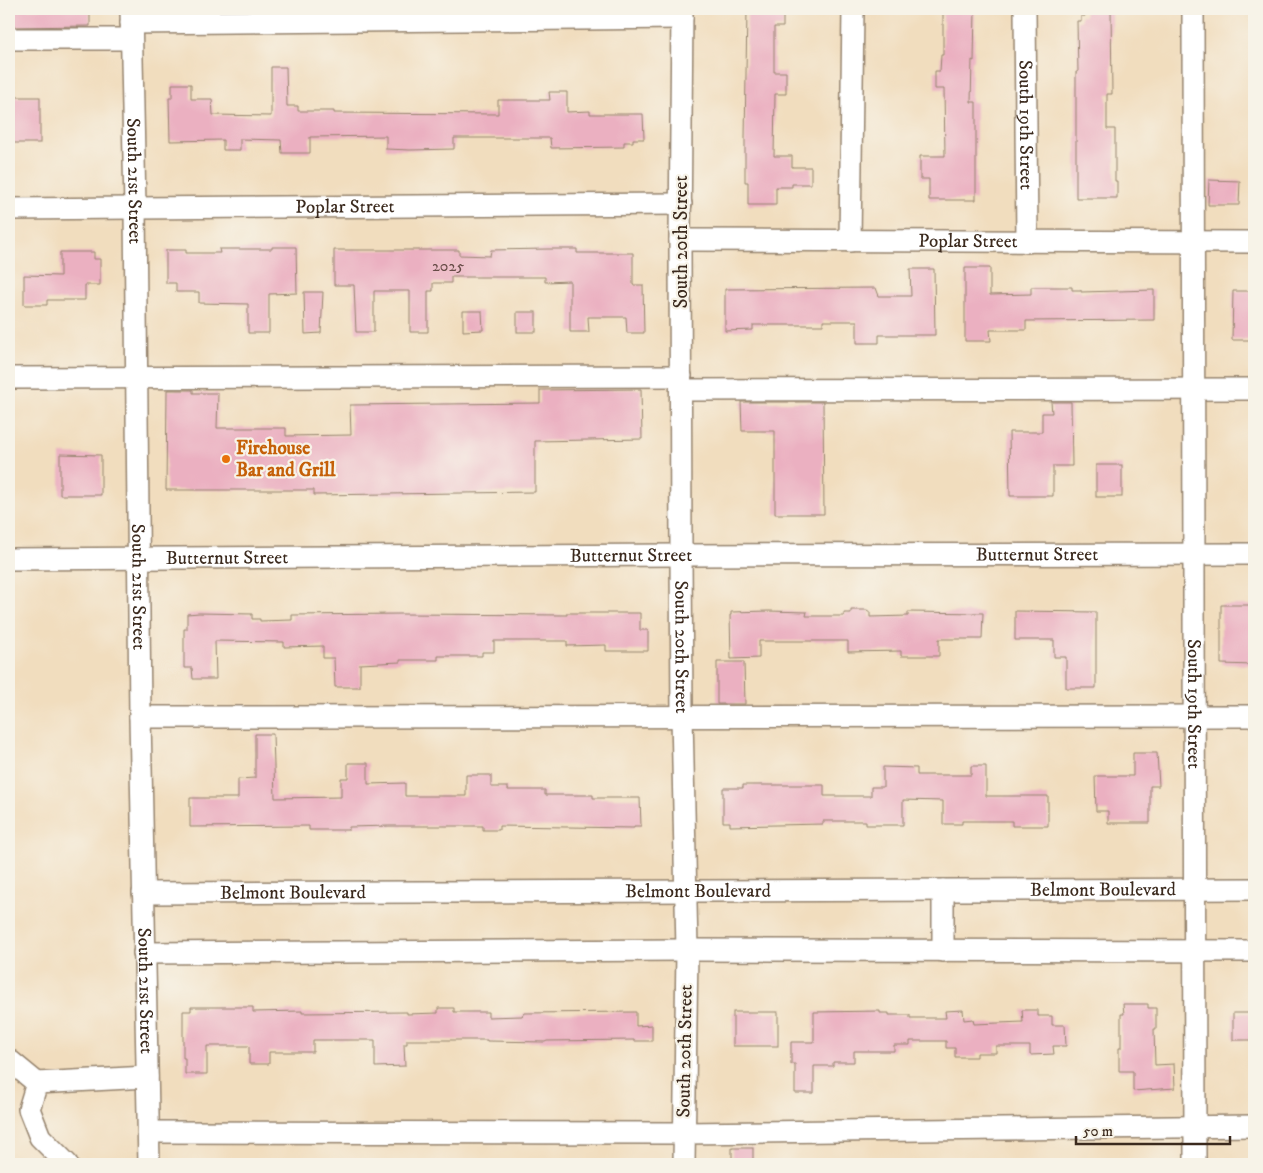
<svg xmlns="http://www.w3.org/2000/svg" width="1263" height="1173" font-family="'IM FELL DW Pica',serif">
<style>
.building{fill:#ebb0c1}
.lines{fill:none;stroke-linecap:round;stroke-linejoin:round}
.minor-casing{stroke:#96846e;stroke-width:24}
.minor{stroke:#fff;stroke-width:21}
.food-dot{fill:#e8710a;stroke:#f7f3e8;stroke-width:2}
.labels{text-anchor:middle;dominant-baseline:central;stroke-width:4.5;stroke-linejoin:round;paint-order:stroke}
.number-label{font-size:16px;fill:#674c47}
.street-label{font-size:19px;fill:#3b2a1e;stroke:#f7f3e8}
.food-label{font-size:19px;font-weight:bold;fill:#c56008;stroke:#f7f3e8;text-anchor:start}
</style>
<rect width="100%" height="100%" fill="#f7f3e8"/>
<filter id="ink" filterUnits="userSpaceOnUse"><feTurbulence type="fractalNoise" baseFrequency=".02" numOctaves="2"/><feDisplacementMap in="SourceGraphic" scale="10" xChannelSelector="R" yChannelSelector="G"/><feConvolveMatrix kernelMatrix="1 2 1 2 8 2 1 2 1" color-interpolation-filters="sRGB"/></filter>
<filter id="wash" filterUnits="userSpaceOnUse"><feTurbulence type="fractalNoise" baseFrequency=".0096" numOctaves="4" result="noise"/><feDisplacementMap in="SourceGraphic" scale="20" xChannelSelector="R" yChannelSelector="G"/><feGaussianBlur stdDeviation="1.12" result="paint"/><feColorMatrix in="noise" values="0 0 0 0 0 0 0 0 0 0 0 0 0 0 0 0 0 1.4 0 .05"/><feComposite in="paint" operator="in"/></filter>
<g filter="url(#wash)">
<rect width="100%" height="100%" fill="#f1ddbe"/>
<g id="blocks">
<g class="building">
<path d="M 9,9 L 90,9 L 90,26 L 9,27 Z"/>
<path d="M 747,9 L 783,9 L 783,27 L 774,27 L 774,72 L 786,72 L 786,94 L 775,94 L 774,156 L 792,156 L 792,167 L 811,167 L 811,184 L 792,184 L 792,187 L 776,187 L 776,205 L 748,205 L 748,182 L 745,182 L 745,138 Z"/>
<path d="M 943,9 L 975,9 L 974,61 L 972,60 L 971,102 L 976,102 L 976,200 L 929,200 L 929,179 L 920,179 L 920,156 L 945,156 L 944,89 L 935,89 L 935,71 L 940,71 L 941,55 L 943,55 Z"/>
<path d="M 1085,9 L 1111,9 L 1112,94 L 1107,94 L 1107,129 L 1115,129 L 1115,181 L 1117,181 L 1117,198 L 1076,198 L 1076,72 L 1078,72 L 1077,21 L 1081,21 L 1081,16 L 1085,16 Z"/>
<path d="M 271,67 L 286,67 L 287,106 L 298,106 L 298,111 L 334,111 L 334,113 L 498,114 L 498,100 L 550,100 L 549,92 L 567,92 L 567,112 L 590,111 L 590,114 L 643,114 L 644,139 L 633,139 L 633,142 L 624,142 L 624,147 L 551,148 L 550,138 L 454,138 L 454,149 L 410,150 L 386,149 L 386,136 L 310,137 L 310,153 L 282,153 L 281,140 L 240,139 L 240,150 L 223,150 L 223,140 L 170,141 L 169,98 L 172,98 L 172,84 L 191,84 L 191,99 L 212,99 L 213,115 L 271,116 Z"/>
<rect x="9" y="97" width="31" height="46"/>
<path d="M 1209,180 L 1240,181 L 1239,205 L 1208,205 Z"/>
<path d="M 272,247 L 296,247 L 297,293 L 269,294 L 269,333 L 248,333 L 248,304 L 199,303 L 199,292 L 176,292 L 176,283 L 166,283 L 166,250 L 186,250 L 186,253 L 220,253 L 219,249 L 272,249 Z"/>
<path d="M 548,249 L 577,249 L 577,253 L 633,253 L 633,285 L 643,285 L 644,333 L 627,333 L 626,317 L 588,317 L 589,332 L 570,332 L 570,281 L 545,282 L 545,277 L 451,277 L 451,283 L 433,283 L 433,291 L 428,291 L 428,332 L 410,332 L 410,291 L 374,291 L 374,332 L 356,332 L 354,285 L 334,285 L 334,250 L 459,250 L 459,255 L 490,256 L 491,250 Z"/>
<path d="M 60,252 L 94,252 L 94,259 L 100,259 L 100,285 L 85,285 L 85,300 L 47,300 L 47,305 L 24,305 L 24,275 L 60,276 Z"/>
<path d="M 965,268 L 990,268 L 990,295 L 1031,294 L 1031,287 L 1072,287 L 1072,290 L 1081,290 L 1081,292 L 1154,290 L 1154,320 L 1026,321 L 1026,330 L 990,330 L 991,341 L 965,341 Z"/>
<path d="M 910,269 L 934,269 L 935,335 L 879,335 L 879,343 L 857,343 L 857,321 L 823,321 L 823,325 L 753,325 L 753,330 L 725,331 L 725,289 L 876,288 L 879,296 L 911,296 Z"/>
<path d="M 1233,291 L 1254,291 L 1254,340 L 1232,340 Z"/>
<path d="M 304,292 L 323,292 L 321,333 L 305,334 Z"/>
<path d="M 463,311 L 482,311 L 483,330 L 463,331 Z"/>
<rect x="517" y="312" width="19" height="20"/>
<path d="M 641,389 L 642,439 L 535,441 L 535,492 L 314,495 L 314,490 L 166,490 L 167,390 L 193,390 L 193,393 L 218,393 L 217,428 L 286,428 L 286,436 L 351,435 L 350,405 L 540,403 L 540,390 Z"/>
<path d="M 741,402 L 823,402 L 824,514 L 775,514 L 775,431 L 742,431 Z"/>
<path d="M 1051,402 L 1071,402 L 1072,466 L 1053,466 L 1053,496 L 1010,496 L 1009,432 L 1042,432 L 1042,413 L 1052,413 Z"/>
<path d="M 60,454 L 101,455 L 101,495 L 60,495 Z"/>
<rect x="1096" y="465" width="26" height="32"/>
<path d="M 1221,605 L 1254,605 L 1254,665 L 1221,664 Z"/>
<path d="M 851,610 L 867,610 L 870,612 L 870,617 L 908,616 L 908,612 L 983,613 L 982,639 L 939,639 L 939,656 L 901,656 L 901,651 L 848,652 L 848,641 L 759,641 L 759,658 L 731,659 L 730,615 L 731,615 L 731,612 L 769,611 L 807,612 L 806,616 L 844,616 L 844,613 L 851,613 Z"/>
<path d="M 1015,611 L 1096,612 L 1096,688 L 1066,688 L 1066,657 L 1054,657 L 1054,640 L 1015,640 Z"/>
<path d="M 199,613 L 252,614 L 252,619 L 260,619 L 260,621 L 292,620 L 292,615 L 401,614 L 567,615 L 567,613 L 640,613 L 640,630 L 648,630 L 648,651 L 606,651 L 606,645 L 567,646 L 567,641 L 494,641 L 494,652 L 482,652 L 482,656 L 438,656 L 438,660 L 400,660 L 400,662 L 360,664 L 360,687 L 335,687 L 334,658 L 323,658 L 323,646 L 284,647 L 284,642 L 215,641 L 216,679 L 193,679 L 192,668 L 184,668 L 184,629 L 187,629 L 187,614 Z"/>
<path d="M 717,662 L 744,662 L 745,704 L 717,704 Z"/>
<path d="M 255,734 L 273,734 L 275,798 L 341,797 L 341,778 L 348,778 L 348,763 L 368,763 L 368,784 L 405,783 L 405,796 L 466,796 L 466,775 L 491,775 L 491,787 L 508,787 L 508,790 L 545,790 L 545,795 L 593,795 L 593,798 L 640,798 L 641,826 L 634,826 L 634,828 L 499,826 L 499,830 L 483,830 L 483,826 L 390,826 L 349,827 L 349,830 L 309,830 L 309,826 L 190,827 L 190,798 L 238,798 L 238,779 L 255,778 Z"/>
<path d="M 1133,753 L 1157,753 L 1159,786 L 1150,786 L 1150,823 L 1108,823 L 1108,811 L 1096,811 L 1095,776 L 1133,776 Z"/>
<path d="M 971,766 L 986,766 L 986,796 L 1048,796 L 1048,826 L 1012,826 L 1012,821 L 962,821 L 962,824 L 943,824 L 943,801 L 903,800 L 903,825 L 866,825 L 866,821 L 823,821 L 823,824 L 730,826 L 730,822 L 723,822 L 723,788 L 743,788 L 743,785 L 824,785 L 824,796 L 871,796 L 871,787 L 883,787 L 883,767 L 917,768 L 917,775 L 971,775 Z"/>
<path d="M 1123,1004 L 1148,1004 L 1148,1008 L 1156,1008 L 1156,1029 L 1154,1029 L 1155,1065 L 1174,1064 L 1175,1088 L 1133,1091 L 1133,1071 L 1119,1071 L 1119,1048 L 1121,1048 L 1121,1014 L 1124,1014 Z"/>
<path d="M 191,1007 L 253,1007 L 253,1012 L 302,1011 L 302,1013 L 407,1012 L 407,1014 L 438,1013 L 438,1008 L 454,1008 L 454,1012 L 488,1012 L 488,1017 L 522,1016 L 524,1013 L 636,1012 L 636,1026 L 652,1025 L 652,1041 L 634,1041 L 634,1040 L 547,1041 L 545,1042 L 487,1041 L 487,1040 L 407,1040 L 407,1044 L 404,1044 L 405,1066 L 375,1067 L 375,1040 L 313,1040 L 313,1052 L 269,1052 L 269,1064 L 249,1064 L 249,1046 L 207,1046 L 207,1074 L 185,1074 L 185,1058 L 183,1058 L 183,1011 L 191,1011 Z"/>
<path d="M 963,1010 L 964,1020 L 973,1019 L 974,1024 L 1023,1022 L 1022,1010 L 1038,1010 L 1038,1016 L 1052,1016 L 1052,1025 L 1065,1025 L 1066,1046 L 1053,1046 L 1054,1054 L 1030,1055 L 1030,1046 L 996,1046 L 996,1053 L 977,1053 L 977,1057 L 955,1057 L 955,1048 L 946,1048 L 946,1041 L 910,1041 L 910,1045 L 894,1045 L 894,1051 L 854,1051 L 854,1062 L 833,1062 L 833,1066 L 814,1066 L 814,1093 L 795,1093 L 795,1064 L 791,1064 L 791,1042 L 814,1042 L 814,1012 L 880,1011 L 880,1013 L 889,1013 L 889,1015 L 910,1015 L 910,1018 L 946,1018 L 945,1011 Z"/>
<rect x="733" y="1012" width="45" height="34"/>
<rect x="1233" y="1013" width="21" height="27"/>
<rect x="732" y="1148" width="21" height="16"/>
</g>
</g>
</g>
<g filter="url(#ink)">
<use href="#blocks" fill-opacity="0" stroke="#96846e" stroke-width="1"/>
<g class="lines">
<defs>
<g id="minor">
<path id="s1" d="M 131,9 L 135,208 L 140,717 L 149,1164"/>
<path id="s2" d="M 682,9 L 680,240 L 681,555 L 682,716 L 687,950 L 684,1164"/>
<path id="s3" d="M 1025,9 L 1027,242"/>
<path id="s4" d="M 1193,9 L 1195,1164"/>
<path d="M 131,23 L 682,18"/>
<path d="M 9,39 L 131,39"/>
<path id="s5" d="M 9,209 L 681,204"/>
<path id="s6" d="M 680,240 L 1254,242"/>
<path d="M 850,241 L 853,9"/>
<path d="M 9,378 L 681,376"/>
<path d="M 681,390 L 1254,389"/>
<path id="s7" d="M 9,559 L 681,555 L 1254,554"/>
<path d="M 140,717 L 1254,716"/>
<path d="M 943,890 L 943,951"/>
<path id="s8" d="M 143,893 L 1254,889"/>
<path d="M 144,953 L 687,950 L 1254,951"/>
<path d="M 9,1060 L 37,1083"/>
<path d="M 149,1132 L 684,1133 L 1254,1126"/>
<path d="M 67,1164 L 40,1137 L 29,1109 L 37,1083 L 147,1077"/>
</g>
</defs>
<use href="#minor" class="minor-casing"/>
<use href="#minor" class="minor"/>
</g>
</g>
<circle class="food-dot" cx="226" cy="459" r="5"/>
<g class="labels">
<g class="number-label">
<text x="448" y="266">2025</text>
</g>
<g class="street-label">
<text stroke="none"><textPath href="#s3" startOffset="116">South 19th Street</textPath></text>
<text stroke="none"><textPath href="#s1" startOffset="172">South 21st Street</textPath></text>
<text stroke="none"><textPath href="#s5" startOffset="336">Poplar Street</textPath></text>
<text stroke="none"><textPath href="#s6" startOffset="288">Poplar Street</textPath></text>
<text transform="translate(681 242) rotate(-90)">South 20th Street</text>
<text stroke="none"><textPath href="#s7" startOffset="622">Butternut Street</textPath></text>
<text stroke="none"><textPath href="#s7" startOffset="1028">Butternut Street</textPath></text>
<text stroke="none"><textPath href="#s7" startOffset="218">Butternut Street</textPath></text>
<text stroke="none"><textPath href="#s1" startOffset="578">South 21st Street</textPath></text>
<text stroke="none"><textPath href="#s2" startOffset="638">South 20th Street</textPath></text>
<text stroke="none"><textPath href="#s4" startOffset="695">South 19th Street</textPath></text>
<text stroke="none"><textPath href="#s8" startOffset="960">Belmont Boulevard</textPath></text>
<text stroke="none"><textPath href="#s8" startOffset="555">Belmont Boulevard</textPath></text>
<text stroke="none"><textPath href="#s8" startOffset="150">Belmont Boulevard</textPath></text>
<text stroke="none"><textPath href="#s1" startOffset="982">South 21st Street</textPath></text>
<text transform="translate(685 1051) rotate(-89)">South 20th Street</text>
</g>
<g class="food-label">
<text x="236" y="448">Firehouse<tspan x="236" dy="22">Bar and Grill</tspan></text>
</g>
</g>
<rect width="1263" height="1173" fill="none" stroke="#f7f3e8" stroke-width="30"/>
<path d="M1076 1136v8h154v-8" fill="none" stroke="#3b2a1e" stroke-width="2.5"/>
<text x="1083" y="1136" font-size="15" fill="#3b2a1e" stroke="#f7f3e8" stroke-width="4" paint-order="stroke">50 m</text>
</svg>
